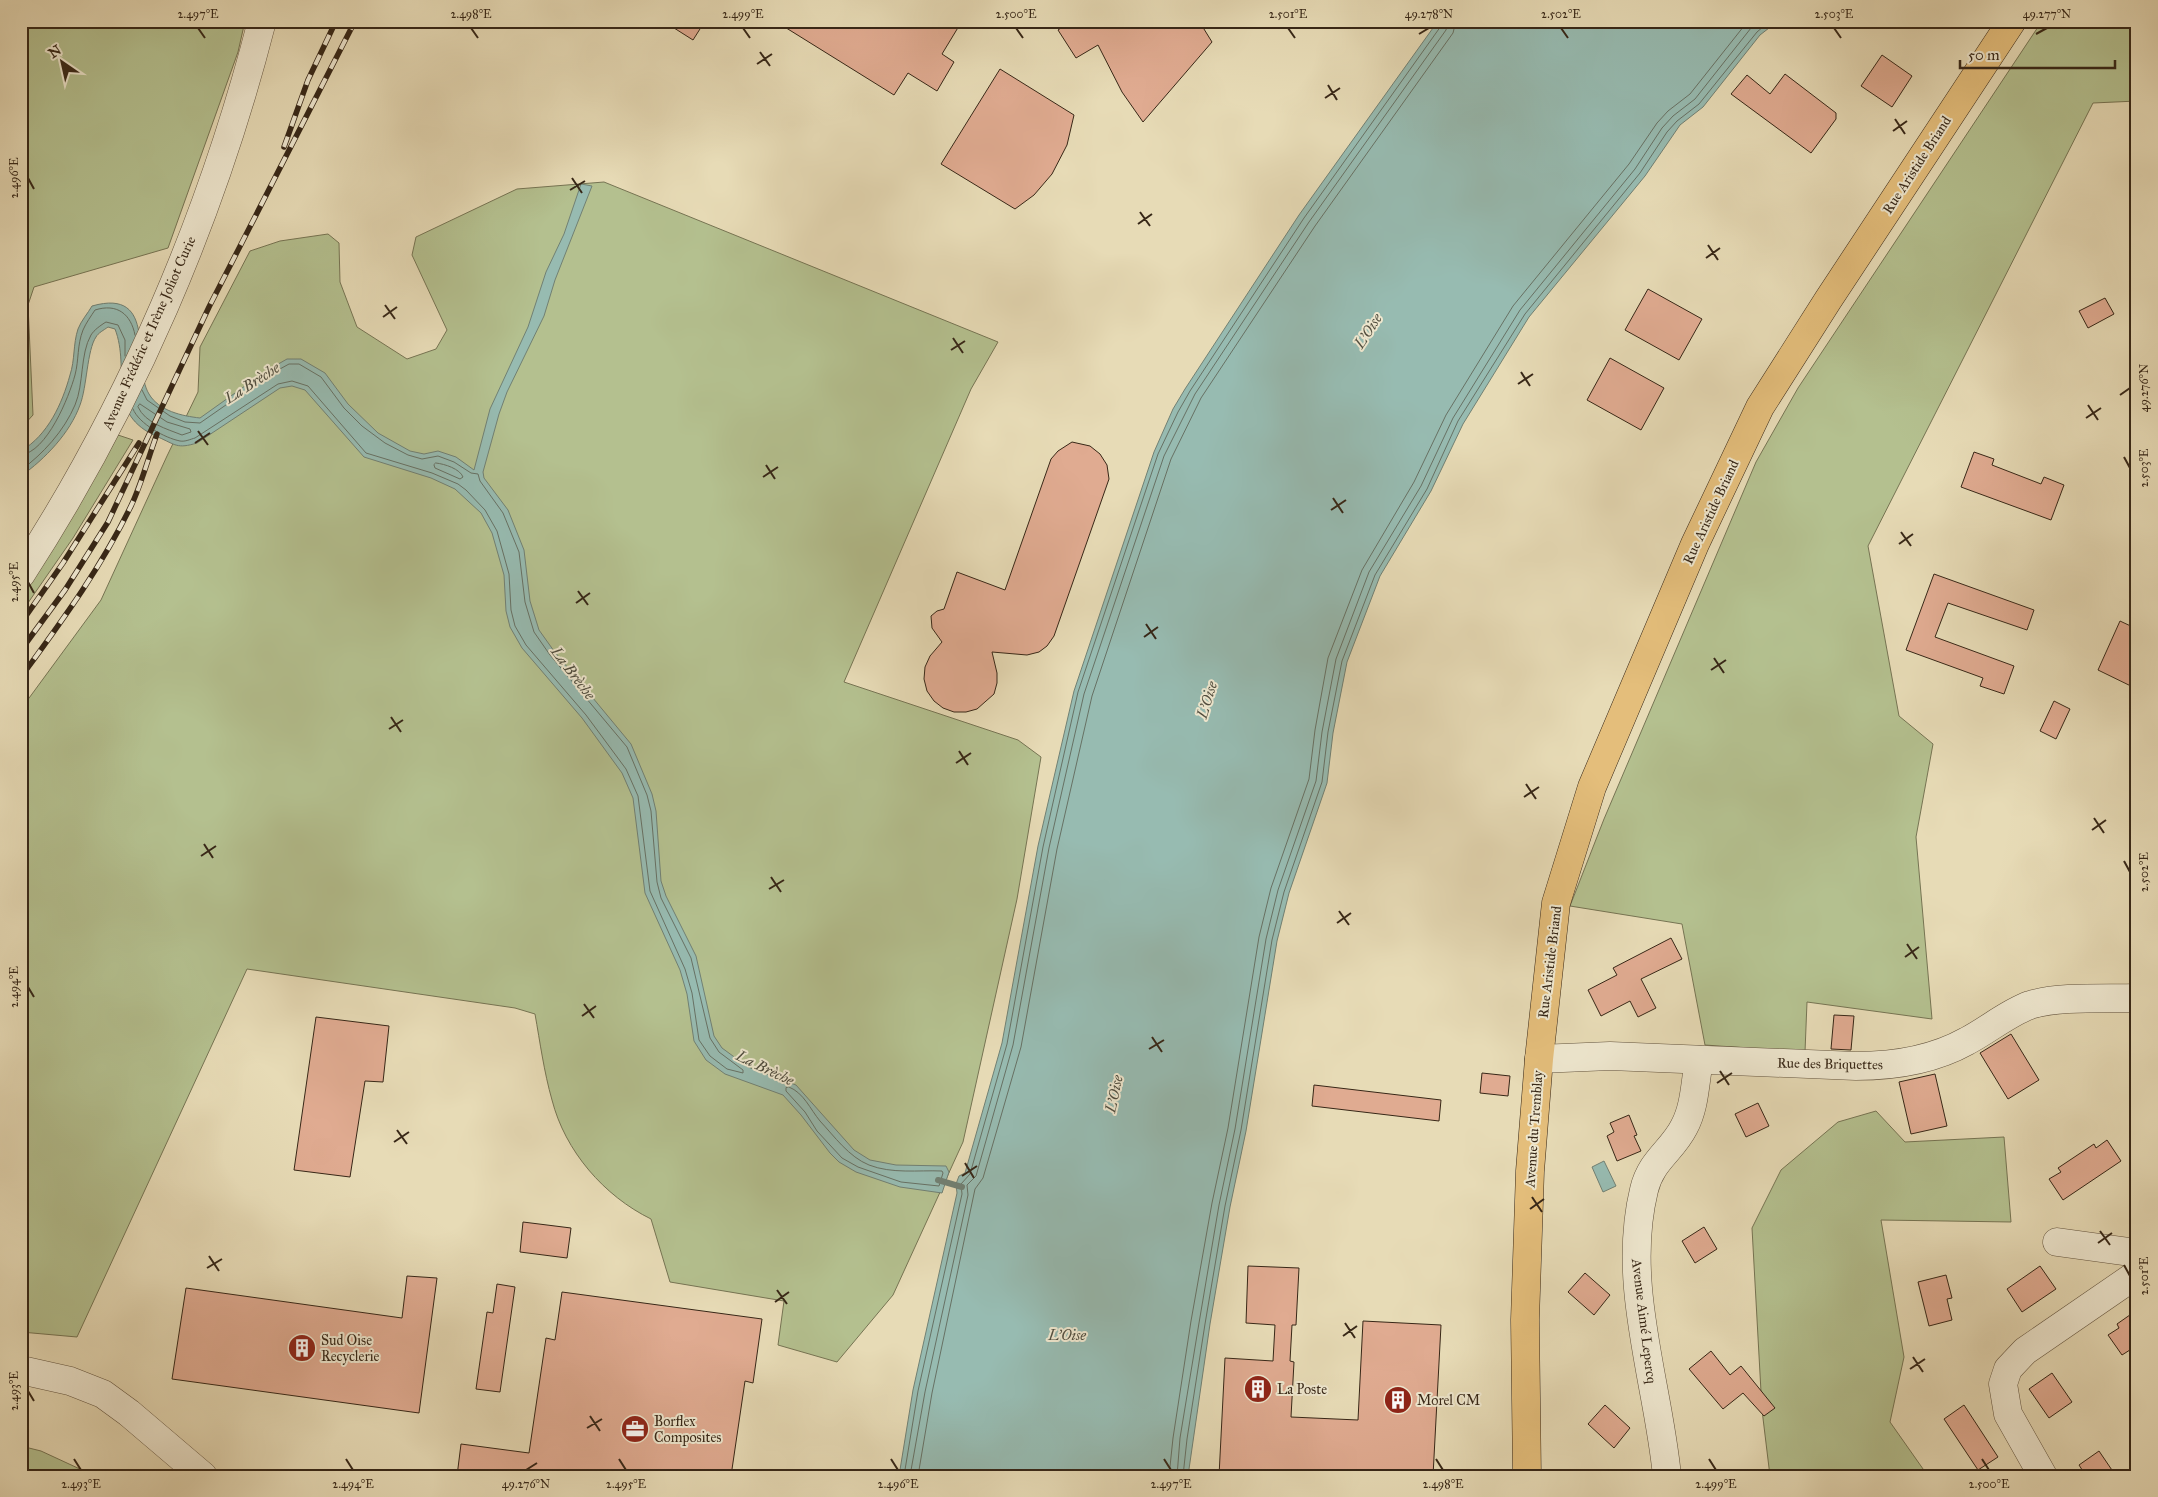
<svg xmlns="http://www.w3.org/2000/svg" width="2158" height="1497" font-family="'IM FELL Great Primer',serif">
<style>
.green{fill:#b4c08f;stroke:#767453}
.water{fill:#97bbb1;stroke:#718073}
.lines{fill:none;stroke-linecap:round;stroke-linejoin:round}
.shore{stroke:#677164;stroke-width:1}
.stream{stroke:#718073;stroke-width:6}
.building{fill:#e0ab91;stroke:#372717}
.minor-casing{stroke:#63543f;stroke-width:29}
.major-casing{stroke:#372717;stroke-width:29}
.minor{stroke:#efe8d0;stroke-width:28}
.major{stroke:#e4be7b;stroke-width:28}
.rail-casing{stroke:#372717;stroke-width:5.5}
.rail{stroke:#efe8d0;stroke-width:4;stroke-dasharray:11;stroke-linecap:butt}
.ticks{fill:none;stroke:#372717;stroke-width:2}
.labels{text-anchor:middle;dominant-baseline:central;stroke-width:4;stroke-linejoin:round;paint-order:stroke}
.street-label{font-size:14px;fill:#372717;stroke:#efe8d0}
.poi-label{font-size:14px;fill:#372717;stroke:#efe8d0;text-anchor:start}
.water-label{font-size:15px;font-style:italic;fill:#4f4c3e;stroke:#efe8d0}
.neatline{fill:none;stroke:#372717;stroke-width:2}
.ticks-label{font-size:12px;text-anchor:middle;fill:#372717}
</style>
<rect width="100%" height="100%" fill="#e7dbb6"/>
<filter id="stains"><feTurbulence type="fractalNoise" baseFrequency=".004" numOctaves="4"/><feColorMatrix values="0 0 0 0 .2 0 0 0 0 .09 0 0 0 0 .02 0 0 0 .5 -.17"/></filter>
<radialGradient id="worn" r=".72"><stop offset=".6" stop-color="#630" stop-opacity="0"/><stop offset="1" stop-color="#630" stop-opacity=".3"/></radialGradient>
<g class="green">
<path d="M 21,21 L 245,21 L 238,52 L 168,248 L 34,287 L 28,305 L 33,415 L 21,428 Z"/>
<path d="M 2042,21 L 2137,21 L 2137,101 L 2093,103 L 1868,546 L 1899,716 L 1933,744 L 1916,837 L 1932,1019 L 1807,1002 L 1805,1052 L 1705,1045 L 1682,924 L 1570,906 L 1604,819 L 1756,462 L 1798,388 Z"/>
<path d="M 604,182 L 998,342 L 971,389 L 844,682 L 1018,740 L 1041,757 L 1017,899 L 963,1142 L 893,1295 L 837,1362 L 778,1345 L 784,1301 L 670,1282 L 651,1219 C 604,1196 565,1151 552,1100 C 544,1072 540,1042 535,1014 L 515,1008 L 247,969 L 77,1337 L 21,1332 L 21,709 L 101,600 L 167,456 L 198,392 L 200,347 L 250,251 L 280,241 L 328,234 L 339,243 L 340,282 L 357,327 L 407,359 L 436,349 L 447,330 L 412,255 L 416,237 L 517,189 Z"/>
<path d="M 118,435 L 133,440 L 73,538 L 21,613 L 21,595 L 83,498 Z"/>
<path d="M 1876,1111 L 1905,1142 L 2004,1137 L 2011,1222 L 1881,1220 L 1904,1357 L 1890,1422 L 1928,1476 L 1770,1476 L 1762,1410 L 1752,1228 L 1781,1170 L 1838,1122 Z"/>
<path d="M 21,1446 L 41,1451 L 95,1476 L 30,1476 L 21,1474 Z"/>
</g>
<g class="water">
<path d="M 1438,21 L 1778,21 L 1760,35 L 1703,107 L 1680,125 L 1645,176 L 1529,317 L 1463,424 L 1431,491 L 1380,576 L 1347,662 L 1333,733 L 1327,783 L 1289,893 L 1277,941 L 1246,1131 L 1230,1207 L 1210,1324 L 1188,1476 L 899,1476 L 913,1390 L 957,1193 L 956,1184 L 959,1176 L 965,1173 L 1002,1043 L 1038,846 L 1074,691 L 1154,452 L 1173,409 L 1185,389 L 1299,215 Z"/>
<path d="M 581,184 L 592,186 L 555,280 L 544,316 L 507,392 L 499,414 L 483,472 L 484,478 L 508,510 L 524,550 L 530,601 L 539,630 L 554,651 L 631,744 L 652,794 L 656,811 L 661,881 L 666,896 L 696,956 L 714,1036 L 722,1048 L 748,1067 L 796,1085 L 854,1150 L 870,1160 L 896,1165 L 946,1166 L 949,1172 L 942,1193 L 900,1187 L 856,1172 L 839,1162 L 830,1153 L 801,1115 L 783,1095 L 725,1074 L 706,1060 L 694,1041 L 687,994 L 680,970 L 645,893 L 633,798 L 622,773 L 582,718 L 522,648 L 510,627 L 506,611 L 504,575 L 492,533 L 481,513 L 455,489 L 431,478 L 364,457 L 305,390 L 292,386 L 280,388 L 197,443 C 177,449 176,445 158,437 C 104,414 131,370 115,329 L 108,327 C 104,330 98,333 96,337 C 87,350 87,387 80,405 C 70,433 45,459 21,476 L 21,451 C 48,435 62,404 70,375 C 75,360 73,344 78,329 C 81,321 88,313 92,306 C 159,287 131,365 149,394 C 159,411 182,416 200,418 L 266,371 L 287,359 L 301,359 L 325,373 L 348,404 L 378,433 L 410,451 L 424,454 L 438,451 L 456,457 L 474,470 L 490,409 L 528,327 L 546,272 L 564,234 Z"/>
<path d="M 1604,1161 L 1616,1186 L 1603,1192 L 1592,1167 Z"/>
</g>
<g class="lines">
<g class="shore">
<path d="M 140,404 L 167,422 L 190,429 L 191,432 L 182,435 C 167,429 145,423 138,407 Z"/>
<path d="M 133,409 C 139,424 165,438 180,441 C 185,442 191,439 195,438 L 278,384 L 292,381 L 308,386 L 366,453 L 432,473 L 458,484 L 466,490 L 485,510 L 497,531 L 509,574 L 511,610 L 515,626 L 526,645 L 586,715 L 626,769 L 638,796 L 650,891 L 685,969 L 692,993 L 699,1040 L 710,1056 L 727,1069 L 743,1073 L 743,1070 L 719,1052 L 710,1038 L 691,958 L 661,898 L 657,882 L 651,811 L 647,795 L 627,747 L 550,655 L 534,632 L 525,602 L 519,552 L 503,513 L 480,481 L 478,474 L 471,473 L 454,462 L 438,456 L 422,459 L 408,455 L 385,443 L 362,426 L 344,408 L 321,377 L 299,364 L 289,364 L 269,375 L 200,423 L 185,422 L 170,416 L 147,400 L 142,390"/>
<path d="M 21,455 C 47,452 69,397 75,375 C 79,360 77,345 83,330 C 86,323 91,316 95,310 C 117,303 131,314 135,335"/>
<path d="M 436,463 C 445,464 460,469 463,477 L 460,479 L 435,468 L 434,465 Z"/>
<path d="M 21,470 C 43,454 64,431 75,405 C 84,384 80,354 91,335 C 94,330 101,325 106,322 L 118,325 L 125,340 L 125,356"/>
<path d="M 789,1087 C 804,1093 810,1109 820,1121 C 834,1136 849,1157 869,1165 C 892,1174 918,1170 942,1171 L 943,1173 L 939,1186 L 901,1182 L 858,1167 L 842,1158 L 817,1131 L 805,1112 L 786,1091 L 786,1088 Z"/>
<path d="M 904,1476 L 918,1391 L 962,1194 L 961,1184 L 970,1174 L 1007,1044 L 1043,847 L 1078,692 L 1158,454 L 1178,412 L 1190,391 L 1304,218 L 1441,26 L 1442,21"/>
<path d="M 910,1476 L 925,1392 L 968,1195 L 967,1185 L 976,1176 L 1013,1045 L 1049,848 L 1084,694 L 1164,456 L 1195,394 L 1309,222 L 1446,30 L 1448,21"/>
<path d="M 918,1476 L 932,1393 L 975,1189 L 983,1178 L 1021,1047 L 1057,849 L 1092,696 L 1171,459 L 1201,398 L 1315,226 L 1453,33 L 1456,21"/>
<path d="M 1169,1476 L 1173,1438 L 1191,1321 L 1212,1203 L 1228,1128 L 1259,937 L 1271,888 L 1309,779 L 1315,730 L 1328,658 L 1362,570 L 1414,482 L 1446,415 L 1513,306 L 1629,164 L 1657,123 L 1668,111 L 1690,94 L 1748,21"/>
<path d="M 1177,1476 L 1180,1438 L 1199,1323 L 1219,1205 L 1235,1129 L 1266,939 L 1278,890 L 1316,781 L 1322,732 L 1336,659 L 1369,572 L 1421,486 L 1453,418 L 1520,310 L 1635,169 L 1662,128 L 1673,116 L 1695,99 L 1751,28 L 1760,21"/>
<path d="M 1183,1476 L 1187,1439 L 1205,1324 L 1225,1206 L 1241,1130 L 1272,940 L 1284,892 L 1322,782 L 1328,732 L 1342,661 L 1375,575 L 1427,489 L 1458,421 L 1525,314 L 1640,173 L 1667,132 L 1677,121 L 1699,104 L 1757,32 L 1770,21"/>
</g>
<path class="stream" d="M 938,1180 L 962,1187"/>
</g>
<g class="building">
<path d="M 663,21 L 705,21 L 693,40 Z"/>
<path d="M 775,21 L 962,21 L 942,54 L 954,62 L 937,91 L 908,73 L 894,95 Z"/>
<path d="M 1071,21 L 1199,21 L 1212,42 L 1143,122 L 1122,92 L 1098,45 L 1076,58 L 1058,30 Z"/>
<path d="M 1882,55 L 1912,76 L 1892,107 L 1861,86 Z"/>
<path d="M 1000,69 L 1074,115 L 1067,145 L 1052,174 L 1034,195 L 1015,209 L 941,164 Z"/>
<path d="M 1785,74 L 1836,113 L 1836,119 L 1811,153 L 1731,94 L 1747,75 L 1770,94 Z"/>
<path d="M 1648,289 L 1702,319 L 1679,360 L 1625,330 Z"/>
<path d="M 2105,298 L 2114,314 L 2088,328 L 2079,311 Z"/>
<path d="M 1610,358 L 1664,388 L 1641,430 L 1587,400 Z"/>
<path d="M 1072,442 L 1090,446 L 1100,454 L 1107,465 L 1109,479 L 1054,636 L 1047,646 L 1039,652 L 1027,655 L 992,652 L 997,673 L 997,683 L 994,694 L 977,709 L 966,712 L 954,712 L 943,708 L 934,701 L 927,691 L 924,679 L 925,667 L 930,656 L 942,642 L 932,628 L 931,616 L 937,611 L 944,609 L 957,572 L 1005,590 L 1051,459 L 1058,451 Z"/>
<path d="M 1974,452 L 1994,459 L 1992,465 L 2041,484 L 2044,477 L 2064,485 L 2051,520 L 1961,487 Z"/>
<path d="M 1934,574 L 2034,610 L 2027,630 L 1948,603 L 1935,637 L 2014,666 L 2004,694 L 1980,686 L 1983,678 L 1906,650 Z"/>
<path d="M 2120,621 L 2137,629 L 2137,689 L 2098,670 Z"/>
<path d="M 2054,701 L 2070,709 L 2056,739 L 2040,731 Z"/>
<path d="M 1671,938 L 1682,959 L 1641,979 L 1656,1008 L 1638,1017 L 1630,1001 L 1601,1016 L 1588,990 L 1617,975 L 1613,968 Z"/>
<path d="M 1834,1015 L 1854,1016 L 1851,1050 L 1831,1049 Z"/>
<path d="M 316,1017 L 389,1026 L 383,1082 L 365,1081 L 350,1177 L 294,1170 Z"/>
<path d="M 2011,1034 L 2039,1080 L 2008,1099 L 1980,1053 Z"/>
<path d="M 1482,1073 L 1510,1076 L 1508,1096 L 1480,1093 Z"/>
<path d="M 1935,1074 L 1947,1126 L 1911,1134 L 1899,1082 Z"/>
<path d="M 1314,1085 L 1441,1100 L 1439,1121 L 1312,1106 Z"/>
<path d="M 1758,1103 L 1769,1126 L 1746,1137 L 1735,1114 Z"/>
<path d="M 1629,1115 L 1637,1135 L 1634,1136 L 1641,1151 L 1617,1161 L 1607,1136 L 1614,1132 L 1610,1123 Z"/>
<path d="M 2107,1140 L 2121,1161 L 2063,1200 L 2049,1179 L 2061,1172 L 2058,1168 L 2094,1144 L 2096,1148 Z"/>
<path d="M 523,1222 L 571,1228 L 567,1258 L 520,1252 Z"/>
<path d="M 1704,1227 L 1717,1249 L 1695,1263 L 1682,1241 Z"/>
<path d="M 1248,1266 L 1299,1268 L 1296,1325 L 1292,1325 L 1290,1361 L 1294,1362 L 1291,1417 L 1358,1420 L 1363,1321 L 1441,1325 L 1433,1476 L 1219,1476 L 1225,1358 L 1273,1361 L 1275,1325 L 1246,1323 Z"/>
<path d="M 2040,1266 L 2056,1289 L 2022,1312 L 2007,1289 Z"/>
<path d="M 1585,1273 L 1610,1295 L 1594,1315 L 1568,1292 Z"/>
<path d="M 1946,1275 L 1952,1298 L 1947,1299 L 1952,1320 L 1929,1326 L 1918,1282 Z"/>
<path d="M 407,1276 L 437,1278 L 419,1413 L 172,1379 L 186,1288 L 402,1318 Z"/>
<path d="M 497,1284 L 515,1287 L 500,1392 L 476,1389 L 487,1312 L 493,1313 Z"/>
<path d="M 562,1292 L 762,1319 L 753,1383 L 745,1381 L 731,1476 L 457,1476 L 461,1444 L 529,1453 L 546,1338 L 555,1340 Z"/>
<path d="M 2137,1310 L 2137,1354 L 2133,1348 L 2122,1355 L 2108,1335 L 2119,1328 L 2117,1324 Z"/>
<path d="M 1711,1351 L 1730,1375 L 1741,1366 L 1775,1408 L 1764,1416 L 1743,1393 L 1723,1409 L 1689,1369 Z"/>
<path d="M 2052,1373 L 2072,1402 L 2049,1418 L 2029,1389 Z"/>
<path d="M 1605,1405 L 1630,1428 L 1614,1448 L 1588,1424 Z"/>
<path d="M 1964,1405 L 1998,1457 L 1978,1470 L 1944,1419 Z"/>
<path d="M 2099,1451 L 2116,1476 L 2086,1476 L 2079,1465 Z"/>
</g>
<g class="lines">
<defs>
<g id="minor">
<path d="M 21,574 C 131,405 212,216 262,21"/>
<path d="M 1539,1059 L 1610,1056 L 1856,1066 C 1894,1066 1933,1060 1967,1041 C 1988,1030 2008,1013 2030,1005 C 2059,996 2105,999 2137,998"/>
<path d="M 2057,1242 L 2137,1253"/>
<path d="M 21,1370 L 70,1381 L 103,1394 L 129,1413 L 203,1476"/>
<path d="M 1667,1476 C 1658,1382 1621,1284 1644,1190 C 1651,1160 1672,1151 1684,1127 C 1695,1107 1695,1082 1699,1060"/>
<path d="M 2043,1476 L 2008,1414 L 2003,1384 L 2008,1369 L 2025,1351 L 2137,1274"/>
</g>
<path id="major" d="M 1527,1476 L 1525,1320 L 1530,1171 L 1539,1059 L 1556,903 L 1592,787 L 1695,544 L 1760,407 L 1828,300 L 2012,21"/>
</defs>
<use href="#minor" class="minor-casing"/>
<use href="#major" class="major-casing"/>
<use href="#minor" class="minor"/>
<use href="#major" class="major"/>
<defs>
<g id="rail">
<path d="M 284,147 L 308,80 L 336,21"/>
<path d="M 21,623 L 63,563 L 139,443"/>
<path d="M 21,650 L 65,590 L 108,522 L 209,307 L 355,21"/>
<path d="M 21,677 C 61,622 101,568 131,506 C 142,483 148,458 157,434"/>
</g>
</defs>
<use href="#rail" class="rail-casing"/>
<use href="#rail" class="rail"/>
</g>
<path class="ticks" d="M 198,28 L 205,38M 471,28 L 478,38M 743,28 L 750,38M 1016,28 L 1023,38M 1288,28 L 1295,38M 1561,28 L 1568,38M 1834,28 L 1841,38M 1419,34 L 1429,28M 2036,34 L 2047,28M 760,52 L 770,66M 757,64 L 772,54M 1328,85 L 1337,100M 1325,98 L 1340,88M 1895,119 L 1905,134M 1893,131 L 1907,121M 28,178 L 34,189M 572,178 L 582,193M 570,190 L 585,181M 1140,212 L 1150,226M 1138,224 L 1152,214M 1708,245 L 1718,260M 1706,258 L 1720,248M 385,305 L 395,319M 383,317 L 397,307M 953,338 L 963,353M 951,350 L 965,341M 1521,372 L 1530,386M 1518,384 L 1533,374M 2120,395 L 2130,388M 2088,405 L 2098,420M 2086,418 L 2101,408M 198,431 L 208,445M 195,443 L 210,433M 2124,457 L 2130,468M 766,465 L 775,479M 763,477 L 778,467M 1333,498 L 1343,513M 1331,510 L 1346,500M 1901,532 L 1911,546M 1899,544 L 1913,534M 28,582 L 34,593M 578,591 L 588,605M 576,603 L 590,593M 1146,624 L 1156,639M 1144,637 L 1158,627M 1714,658 L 1724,673M 1711,670 L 1726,660M 391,717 L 401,732M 389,729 L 403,720M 959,751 L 968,765M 956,763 L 971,753M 1526,784 L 1536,799M 1524,797 L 1539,787M 2094,818 L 2104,833M 2092,830 L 2106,820M 204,844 L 213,858M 201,856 L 216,846M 2124,861 L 2130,872M 771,877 L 781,892M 769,889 L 784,880M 1339,911 L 1349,925M 1337,923 L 1351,913M 1907,944 L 1917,959M 1905,957 L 1919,947M 28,987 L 34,997M 584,1004 L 594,1018M 582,1016 L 596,1006M 1152,1037 L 1162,1052M 1149,1049 L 1164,1040M 1720,1071 L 1729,1085M 1717,1083 L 1732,1073M 397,1130 L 407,1144M 394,1142 L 409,1132M 965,1163 L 974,1178M 962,1176 L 977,1166M 1532,1197 L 1542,1212M 1530,1209 L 1544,1199M 2100,1231 L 2110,1245M 2098,1243 L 2112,1233M 209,1256 L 219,1271M 2124,1265 L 2130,1276M 207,1268 L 222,1259M 777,1290 L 787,1304M 775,1302 L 789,1292M 1345,1323 L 1355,1338M 1343,1336 L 1357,1326M 1913,1357 L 1923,1372M 1910,1369 L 1925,1359M 28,1391 L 34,1401M 590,1416 L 600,1431M 587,1428 L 602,1419M 74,1459 L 81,1470M 346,1459 L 353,1470M 619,1459 L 626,1470M 891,1459 L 898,1470M 1164,1459 L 1171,1470M 1436,1459 L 1443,1470M 1709,1459 L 1716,1470M 1982,1459 L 1989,1470M 526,1470 L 537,1463"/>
<defs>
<symbol id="building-disc" viewBox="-11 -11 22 22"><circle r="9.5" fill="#8f2418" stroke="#efe8d0"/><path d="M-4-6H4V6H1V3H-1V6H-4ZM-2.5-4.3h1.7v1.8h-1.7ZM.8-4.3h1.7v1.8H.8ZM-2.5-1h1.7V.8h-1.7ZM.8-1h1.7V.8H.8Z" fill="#fff"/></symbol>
<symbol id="office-disc" viewBox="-11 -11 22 22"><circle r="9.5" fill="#8f2418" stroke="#efe8d0"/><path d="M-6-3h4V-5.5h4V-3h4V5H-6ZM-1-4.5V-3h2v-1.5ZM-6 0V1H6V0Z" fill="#fff"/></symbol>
</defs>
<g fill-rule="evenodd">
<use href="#building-disc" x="286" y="1332" width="32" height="32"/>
<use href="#building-disc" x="1242" y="1373" width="32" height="32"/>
<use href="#building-disc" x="1382" y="1384" width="32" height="32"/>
<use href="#office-disc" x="619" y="1413" width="32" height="32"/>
</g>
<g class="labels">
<g class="street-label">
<text transform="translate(1917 165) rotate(-57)">Rue Aristide Briand</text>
<text transform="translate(149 333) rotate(-66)">Avenue Frédéric et Irène Joliot Curie</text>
<text transform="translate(1711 512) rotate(-65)">Rue Aristide Briand</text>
<text transform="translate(1550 962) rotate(-83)">Rue Aristide Briand</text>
<text transform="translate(1830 1064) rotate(1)">Rue des Briquettes</text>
<text transform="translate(1534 1129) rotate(-86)">Avenue du Tremblay</text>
<text transform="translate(1644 1321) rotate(83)">Avenue Aimé Lepercq</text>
</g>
<g class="poi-label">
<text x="321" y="1340">Sud Oise<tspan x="321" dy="16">Recyclerie</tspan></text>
<text x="1277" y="1389">La Poste</text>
<text x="1417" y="1400">Morel CM</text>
<text x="654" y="1421">Borflex<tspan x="654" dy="16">Composites</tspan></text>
</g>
<g class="water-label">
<text transform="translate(1368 331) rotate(-57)">L'Oise</text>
<text transform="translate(252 383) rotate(-33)">La Brèche</text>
<text transform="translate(573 673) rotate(53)">La Brèche</text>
<text transform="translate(1207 700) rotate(-73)">L'Oise</text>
<text transform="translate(765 1068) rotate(26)">La Brèche</text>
<text transform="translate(1114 1094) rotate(-78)">L'Oise</text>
<text x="1067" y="1335">L’Oise</text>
</g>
</g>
<rect width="2158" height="1497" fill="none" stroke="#e7dbb6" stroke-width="55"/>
<g transform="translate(62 62) rotate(326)" stroke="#efe8d0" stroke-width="4" paint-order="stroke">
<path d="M0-4L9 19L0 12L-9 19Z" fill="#372717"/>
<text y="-8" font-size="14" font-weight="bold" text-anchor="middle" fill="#372717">N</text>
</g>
<path d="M1960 60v8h155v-8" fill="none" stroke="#372717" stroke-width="2.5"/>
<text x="1968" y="60" font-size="15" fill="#372717" stroke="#efe8d0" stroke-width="4" paint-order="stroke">50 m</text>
<rect x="28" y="28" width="2102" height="1442" class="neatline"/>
<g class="ticks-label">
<text x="198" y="18">2.497°E</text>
<text x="471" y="18">2.498°E</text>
<text x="743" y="18">2.499°E</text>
<text x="1016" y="18">2.500°E</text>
<text x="1288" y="18">2.501°E</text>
<text x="1429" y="18">49.278°N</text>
<text x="1561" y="18">2.502°E</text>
<text x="1834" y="18">2.503°E</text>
<text x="2047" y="18">49.277°N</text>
<text transform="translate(14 178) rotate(-90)" y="4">2.496°E</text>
<text transform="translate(2144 388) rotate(-90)" y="4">49.276°N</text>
<text transform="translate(2144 468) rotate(-90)" y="4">2.503°E</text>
<text transform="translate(14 582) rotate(-90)" y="4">2.495°E</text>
<text transform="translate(2144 872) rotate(-90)" y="4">2.502°E</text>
<text transform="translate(14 987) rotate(-90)" y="4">2.494°E</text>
<text transform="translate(2144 1276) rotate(-90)" y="4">2.501°E</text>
<text transform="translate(14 1391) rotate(-90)" y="4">2.493°E</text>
<text x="81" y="1488">2.493°E</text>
<text x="353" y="1488">2.494°E</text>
<text x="526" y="1488">49.276°N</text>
<text x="626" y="1488">2.495°E</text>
<text x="898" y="1488">2.496°E</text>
<text x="1171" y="1488">2.497°E</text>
<text x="1443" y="1488">2.498°E</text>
<text x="1716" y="1488">2.499°E</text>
<text x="1989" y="1488">2.500°E</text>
</g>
<rect width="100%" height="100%" filter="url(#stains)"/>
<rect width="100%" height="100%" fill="url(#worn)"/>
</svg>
